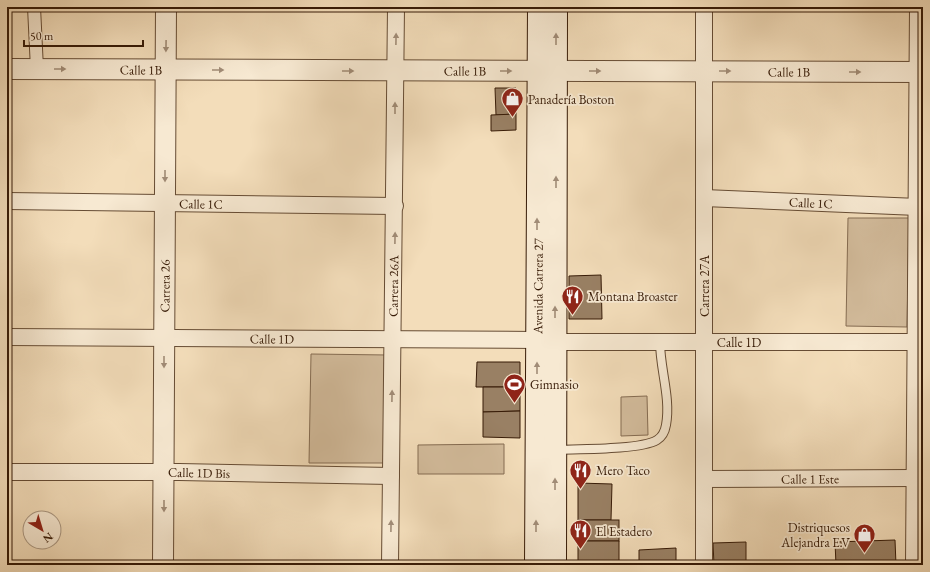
<svg xmlns="http://www.w3.org/2000/svg" width="930" height="572" font-family="'EB Garamond',serif">
<style>
.green{fill:#d3bc9c;stroke:#856c52}
.building{fill:#998064;stroke:#371b07}
.lines{fill:none;stroke-linecap:round;stroke-linejoin:round}
.service-casing{stroke:#664c34;stroke-width:10}
.pedestrian-casing{stroke:#664c34;stroke-width:14}
.minor-casing{stroke:#664c34;stroke-width:18}
.tertiary-casing{stroke:#664c34;stroke-width:22}
.secondary-casing{stroke:#371b07;stroke-width:24}
.service{stroke:#f7e9d2;stroke-width:8}
.pedestrian{stroke:#f7e9d2;stroke-width:12}
.minor{stroke:#f7e9d2;stroke-width:16}
.tertiary{stroke:#f7e9d2;stroke-width:20}
.secondary{stroke:#f7e9d2;stroke-width:22}
.oneway{fill:#a18c77}
.labels{text-anchor:middle;dominant-baseline:central;stroke-width:3.5;stroke-linejoin:round;paint-order:stroke}
.street-label{font-size:13px;fill:#371b07;stroke:#f7e9d2}
.poi-label{font-size:13px;fill:#371b07;stroke:#f7e9d2;text-anchor:start}
</style>
<rect width="100%" height="100%" fill="#f3ddba"/>
<filter id="stains"><feTurbulence type="fractalNoise" baseFrequency=".005" numOctaves="4"/><feColorMatrix values="0 0 0 0 .2 0 0 0 0 .09 0 0 0 0 .02 0 0 0 .5 -.17"/></filter>
<radialGradient id="worn" r=".72"><stop offset=".6" stop-color="#630" stop-opacity="0"/><stop offset="1" stop-color="#630" stop-opacity=".3"/></radialGradient>
<g class="green">
<path d="M 848,218 L 909,218 L 907,327 L 846,326 Z"/>
<path d="M 311,354 L 388,355 L 386,463 L 309,463 Z"/>
<path d="M 647,396 L 648,435 L 621,436 L 621,397 Z"/>
<path d="M 504,444 L 504,474 L 418,474 L 418,445 Z"/>
</g>
<g class="building">
<path d="M 495,88 L 516,88 L 516,114 L 496,115 Z"/>
<path d="M 516,114 L 516,130 L 491,131 L 491,115 Z"/>
<path d="M 601,275 L 602,319 L 569,319 L 569,276 Z"/>
<path d="M 477,362 L 520,362 L 520,387 L 476,387 Z"/>
<path d="M 483,387 L 520,387 L 520,411 L 483,412 Z"/>
<path d="M 520,411 L 520,438 L 483,437 L 483,412 Z"/>
<path d="M 578,483 L 612,484 L 611,520 L 578,520 Z"/>
<rect x="578" y="520" width="41" height="21"/>
<path d="M 895,540 L 896,565 L 836,565 L 835,542 Z"/>
<path d="M 578,541 L 619,541 L 619,565 L 578,564 Z"/>
<path d="M 746,542 L 746,565 L 714,565 L 713,543 Z"/>
<path d="M 676,548 L 676,565 L 639,565 L 639,550 Z"/>
</g>
<g class="lines">
<defs>
<path id="service" d="M 556,450 C 578,449 640,450 657,440 C 662,437 665,431 666,425 C 671,398 660,369 660,342"/>
<path id="pedestrian" d="M 34,7 L 37,69"/>
<g id="minor">
<path d="M 704,7 L 704,565"/>
<path id="s1" d="M 704,198 L 918,207"/>
<path id="s2" d="M 7,201 L 395,206"/>
<path id="s3" d="M 7,337 L 537,340"/>
<path id="s4" d="M 555,342 L 923,342"/>
<path id="s5" d="M 7,472 L 179,472 L 391,476"/>
<path id="s6" d="M 704,479 L 915,478"/>
<path id="s7" d="M 390,565 L 396,7"/>
<path d="M 914,565 L 918,7"/>
</g>
<g id="tertiary">
<path id="s8" d="M 7,69 L 923,72"/>
<path id="s9" d="M 163,565 L 166,7"/>
</g>
<g id="secondary">
<path id="s10" d="M 536,565 L 539,7"/>
<path d="M 555,565 L 556,7"/>
</g>
</defs>
<use href="#service" class="service-casing"/>
<use href="#pedestrian" class="pedestrian-casing"/>
<use href="#minor" class="minor-casing"/>
<use href="#tertiary" class="tertiary-casing"/>
<use href="#secondary" class="secondary-casing"/>
<use href="#service" class="service"/>
<use href="#pedestrian" class="pedestrian"/>
<use href="#minor" class="minor"/>
<use href="#tertiary" class="tertiary"/>
<use href="#secondary" class="secondary"/>
</g>
<defs><path id="oneway-solid" d="M-6-.8H1V-3.2L6.5 0L1 3.2V.8H-6Z"/></defs>
<g class="oneway">
<use href="#oneway-solid" transform="translate(396 39) rotate(-89)"/>
<use href="#oneway-solid" transform="translate(556 39) rotate(-90)"/>
<use href="#oneway-solid" transform="translate(166 46) rotate(91)"/>
<use href="#oneway-solid" transform="translate(60 69)"/>
<use href="#oneway-solid" transform="translate(218 70)"/>
<use href="#oneway-solid" transform="translate(348 71)"/>
<use href="#oneway-solid" transform="translate(506 71)"/>
<use href="#oneway-solid" transform="translate(595 71)"/>
<use href="#oneway-solid" transform="translate(725 71)"/>
<use href="#oneway-solid" transform="translate(855 72)"/>
<use href="#oneway-solid" transform="translate(395 108) rotate(-90)"/>
<use href="#oneway-solid" transform="translate(165 176) rotate(90)"/>
<use href="#oneway-solid" transform="translate(556 182) rotate(-90)"/>
<use href="#oneway-solid" transform="translate(537 224) rotate(-90)"/>
<use href="#oneway-solid" transform="translate(395 238) rotate(-89)"/>
<use href="#oneway-solid" transform="translate(555 312) rotate(-90)"/>
<use href="#oneway-solid" transform="translate(164 362) rotate(90)"/>
<use href="#oneway-solid" transform="translate(537 368) rotate(-90)"/>
<use href="#oneway-solid" transform="translate(392 396) rotate(-89)"/>
<use href="#oneway-solid" transform="translate(555 484) rotate(-90)"/>
<use href="#oneway-solid" transform="translate(164 506) rotate(90)"/>
<use href="#oneway-solid" transform="translate(391 526) rotate(-89)"/>
<use href="#oneway-solid" transform="translate(536 526) rotate(-90)"/>
</g>
<defs>
<symbol id="shop-pin" viewBox="-11 -11 22 30"><path d="M0 17L-7.5 6A9.5 9.5 0 1 1 7.5 6Z" fill="#8f2418" stroke="#f7e9d2"/><path d="M-5-2.5h2.3a2.7 3.5 0 0 1 5.4 0H5L5.5 6h-11ZM-1.5-2.5h3a1.5 2.3 0 0 0-3 0Z" fill="#fff"/></symbol>
<symbol id="restaurant-pin" viewBox="-11 -11 22 30"><path d="M0 17L-7.5 6A9.5 9.5 0 1 1 7.5 6Z" fill="#8f2418" stroke="#f7e9d2"/><path d="M-5-6h1v4h1v-4h1v4h1v-4h1v5L-1.5 .5V6h-2V.5L-5-1ZM5-6V6H3V1.5H1.5Q1.5-4 5-6Z" fill="#fff"/></symbol>
<symbol id="stadium-pin" viewBox="-11 -11 22 30"><path d="M0 17L-7.5 6A9.5 9.5 0 1 1 7.5 6Z" fill="#8f2418" stroke="#f7e9d2"/><path d="M0-5a6.5 5 0 1 0 0 10a6.5 5 0 1 0 0-10ZM-3.5-1.8h7v3.6h-7Z" fill="#fff"/></symbol>
</defs>
<g fill-rule="evenodd">
<use href="#shop-pin" x="500" y="86" width="25" height="34"/>
<use href="#restaurant-pin" x="560" y="284" width="25" height="34"/>
<use href="#stadium-pin" x="502" y="372" width="25" height="34"/>
<use href="#restaurant-pin" x="568" y="458" width="25" height="34"/>
<use href="#restaurant-pin" x="568" y="518" width="25" height="34"/>
<use href="#shop-pin" x="852" y="522" width="25" height="34"/>
</g>
<g class="labels">
<g class="street-label">
<text stroke="none"><textPath href="#s8" startOffset="134">Calle 1B</textPath></text>
<text stroke="none"><textPath href="#s8" startOffset="458">Calle 1B</textPath></text>
<text stroke="none"><textPath href="#s8" startOffset="782">Calle 1B</textPath></text>
<text stroke="none"><textPath href="#s2" startOffset="194">Calle 1C</textPath></text>
<text stroke="none"><textPath href="#s1" startOffset="107">Calle 1C</textPath></text>
<text stroke="none"><textPath href="#s9" startOffset="279">Carrera 26</textPath></text>
<text stroke="none"><textPath href="#s7" startOffset="279">Carrera 26A</textPath></text>
<text stroke="none"><textPath href="#s10" startOffset="279">Avenida Carrera 27</textPath></text>
<text transform="translate(704 286) rotate(-90)">Carrera 27A</text>
<text stroke="none"><textPath href="#s3" startOffset="265">Calle 1D</textPath></text>
<text stroke="none"><textPath href="#s4" startOffset="184">Calle 1D</textPath></text>
<text stroke="none"><textPath href="#s5" startOffset="192">Calle 1D Bis</textPath></text>
<text stroke="none"><textPath href="#s6" startOffset="106">Calle 1 Este</textPath></text>
</g>
<g class="poi-label">
<text x="528" y="99">Panadería Boston</text>
<text x="588" y="296">Montana Broaster</text>
<text x="530" y="384">Gimnasio</text>
<text x="596" y="470">Mero Taco</text>
<text x="850" y="527" text-anchor="end">Distriquesos<tspan x="850" dy="15">Alejandra E.V</tspan></text>
<text x="596" y="531">El Estadero</text>
</g>
</g>
<rect width="930" height="572" fill="none" stroke="#f3ddba" stroke-width="24"/>
<rect x="8" y="8" width="914" height="556" fill="none" stroke="#371b07" stroke-width="2"/>
<rect x="12" y="12" width="906" height="548" fill="none" stroke="#371b07"/>
<g transform="translate(42 530) rotate(142)"><circle r="19" fill="#f7e9d2" stroke="#aa9781"/>
<path d="M0-3L7 15L0 10L-7 15Z" fill="#8f2418"/>
<text y="-6" font-size="11" font-weight="bold" text-anchor="middle" fill="#371b07">N</text>
</g>
<path d="M24 40v6h119v-6" fill="none" stroke="#371b07" stroke-width="2"/>
<text x="30" y="40" font-size="12" fill="#371b07" stroke="#f7e9d2" stroke-width="3" paint-order="stroke">50 m</text>
<rect width="100%" height="100%" filter="url(#stains)"/>
<rect width="100%" height="100%" fill="url(#worn)"/>
</svg>
